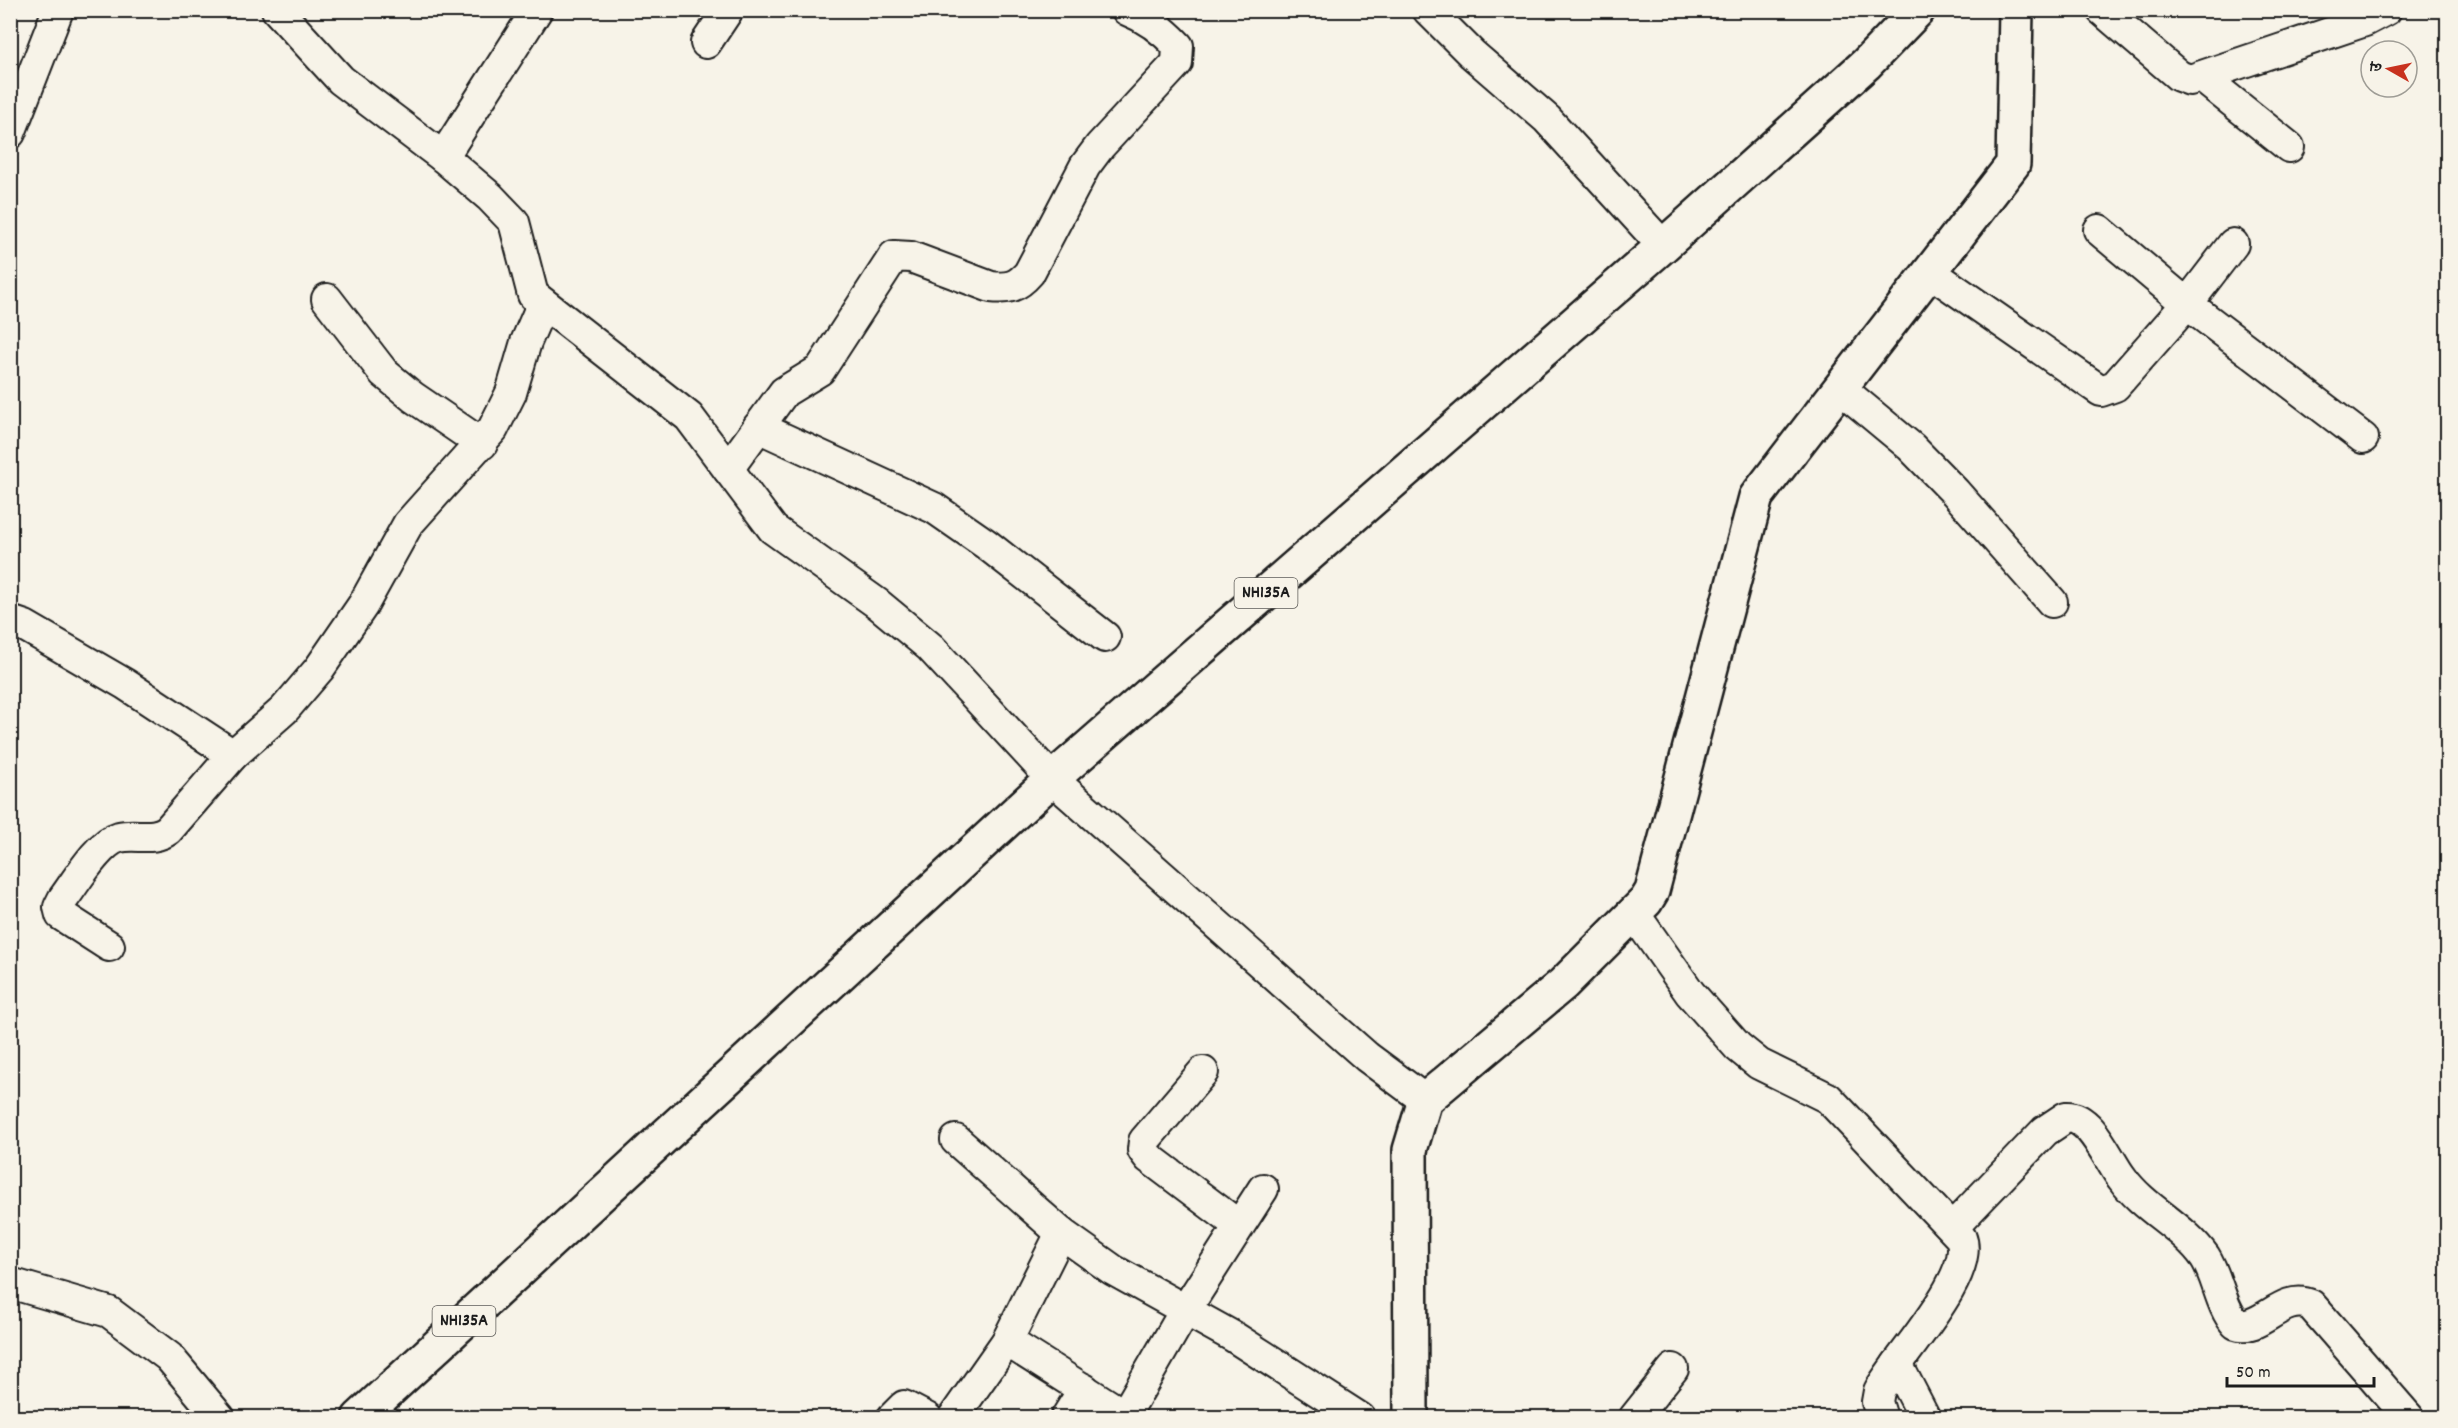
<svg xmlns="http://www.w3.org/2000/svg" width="2458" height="1428" font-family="Dekko,'Playpen Sans Deva',sans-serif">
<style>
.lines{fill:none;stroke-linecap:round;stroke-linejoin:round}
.minor-casing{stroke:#1c1c1c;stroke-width:34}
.major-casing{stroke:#1c1c1c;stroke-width:38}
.highway-casing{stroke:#1c1c1c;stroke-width:38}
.minor{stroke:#f7f3e8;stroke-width:30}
.major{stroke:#f7f3e8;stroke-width:33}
.highway{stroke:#f7f3e8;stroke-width:33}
.labels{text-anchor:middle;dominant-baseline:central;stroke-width:6;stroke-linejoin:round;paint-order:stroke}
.shield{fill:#f7f3e8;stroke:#5e5c59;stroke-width:1.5}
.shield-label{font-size:18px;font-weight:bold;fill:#1c1c1c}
</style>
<rect width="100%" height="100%" fill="#f7f3e8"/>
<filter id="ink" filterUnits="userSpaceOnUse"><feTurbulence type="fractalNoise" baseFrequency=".0167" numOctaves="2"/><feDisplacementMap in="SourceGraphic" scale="12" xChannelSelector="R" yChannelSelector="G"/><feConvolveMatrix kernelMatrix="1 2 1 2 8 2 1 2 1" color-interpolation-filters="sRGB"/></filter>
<g filter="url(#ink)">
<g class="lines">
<defs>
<g id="minor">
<path d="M 277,10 L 341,80 L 443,157 L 490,197 L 514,222 L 533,295 L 689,417 L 773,529 L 878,604 L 930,647 L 1052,779 L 1367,1057 L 1425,1100"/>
<path d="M 1428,10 L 1472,54 L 1547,119 L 1663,246"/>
<path d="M 2102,10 L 2179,76 L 2190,80 L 2365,21 L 2386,10"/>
<path d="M 706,43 L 728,10"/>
<path d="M 2203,78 L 2289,147"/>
<path d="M 10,133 L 58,10"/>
<path d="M 443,157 L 537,10"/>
<path d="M 2099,230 L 2187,304 L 2363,438"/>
<path d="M 1930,272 L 2101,391 L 2115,386 L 2187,304 L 2233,244"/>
<path d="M 327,299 L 384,373 L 413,397 L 482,444"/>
<path d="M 1840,388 L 1911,447 L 1955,492 L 2052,602"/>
<path d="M 758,427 L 934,508 L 986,544 L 1105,637"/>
<path d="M 728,469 L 784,392 L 820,370 L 894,256 L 911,257 L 991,287 C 1008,289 1017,287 1029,273 L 1085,166 L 1100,146 L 1177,63 L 1178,46 C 1163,30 1148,18 1127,10"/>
<path d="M 10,621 L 25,626 L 125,684 L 233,755"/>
<path d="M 1633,912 L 1690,993 L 1738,1047 L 1759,1064 L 1828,1098 L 1961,1238 C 1976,1275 1898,1356 1879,1391 L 1877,1402 L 1882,1418"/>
<path d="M 109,946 L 61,915 L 59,907 L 63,899 C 76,882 98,843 119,837 C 136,833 153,841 168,830 L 233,755 L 284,710 L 319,669 L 363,605 L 408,524 L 493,429 L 511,393 L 526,342 L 542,305"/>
<path d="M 1203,1072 L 1144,1141 L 1143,1150 L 1149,1158 L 1238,1225"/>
<path d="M 956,1140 L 1061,1233 L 1113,1270 L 1234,1337 L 1360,1418"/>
<path d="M 1953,1227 L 2045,1131 L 2066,1117 C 2091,1115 2108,1160 2122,1178 C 2144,1209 2182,1225 2205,1257 C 2218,1277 2220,1306 2236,1324 C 2260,1333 2282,1292 2311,1305 L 2409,1418"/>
<path d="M 10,1283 L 109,1312 L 169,1357 L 220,1418"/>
<path d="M 1007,1341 L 1124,1415"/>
<path d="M 1897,1364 L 1925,1418"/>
<path d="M 892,1418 L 904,1406 L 927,1418"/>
<path d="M 953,1418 L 1007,1341 L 1061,1233"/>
<path d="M 1066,1418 L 1084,1389"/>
<path d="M 1123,1418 L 1186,1309 L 1263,1189"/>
<path d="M 1634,1418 L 1673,1369"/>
</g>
<path id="major" d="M 1411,1418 L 1410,1150 L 1425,1100 L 1563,984 L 1646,901 L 1652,891 L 1756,497 L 2013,164 L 2016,10"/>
<path id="highway" d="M 359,1418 L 1052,779 L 1663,246 L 1866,64 L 1918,10"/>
</defs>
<use href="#minor" class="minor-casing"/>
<use href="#major" class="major-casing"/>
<use href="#highway" class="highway-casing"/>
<use href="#minor" class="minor"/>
<use href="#major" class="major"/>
<use href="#highway" class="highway"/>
</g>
</g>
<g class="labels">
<g class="shield">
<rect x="1234.5" y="578" width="63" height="30" rx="4.5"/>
<rect x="432.5" y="1306" width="63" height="30" rx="4.5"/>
</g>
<g class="shield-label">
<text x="1266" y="593">NH135A</text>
<text x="464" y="1321">NH135A</text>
</g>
</g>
<rect width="2458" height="1428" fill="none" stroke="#f7f3e8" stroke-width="36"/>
<rect x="18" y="18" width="2422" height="1392" fill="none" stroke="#1c1c1c" stroke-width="2" filter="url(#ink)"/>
<g transform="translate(2389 69) rotate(279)"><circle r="28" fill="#f7f3e8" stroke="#9f9d96" stroke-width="1.5"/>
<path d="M0-4.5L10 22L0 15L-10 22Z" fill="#c8321e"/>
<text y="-9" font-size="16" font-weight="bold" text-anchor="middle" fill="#1c1c1c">उ</text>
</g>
<path d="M2227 1377v9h147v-9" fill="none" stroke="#1c1c1c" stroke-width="3"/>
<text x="2236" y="1377" font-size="18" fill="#1c1c1c" stroke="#f7f3e8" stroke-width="4.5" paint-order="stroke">50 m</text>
</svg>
